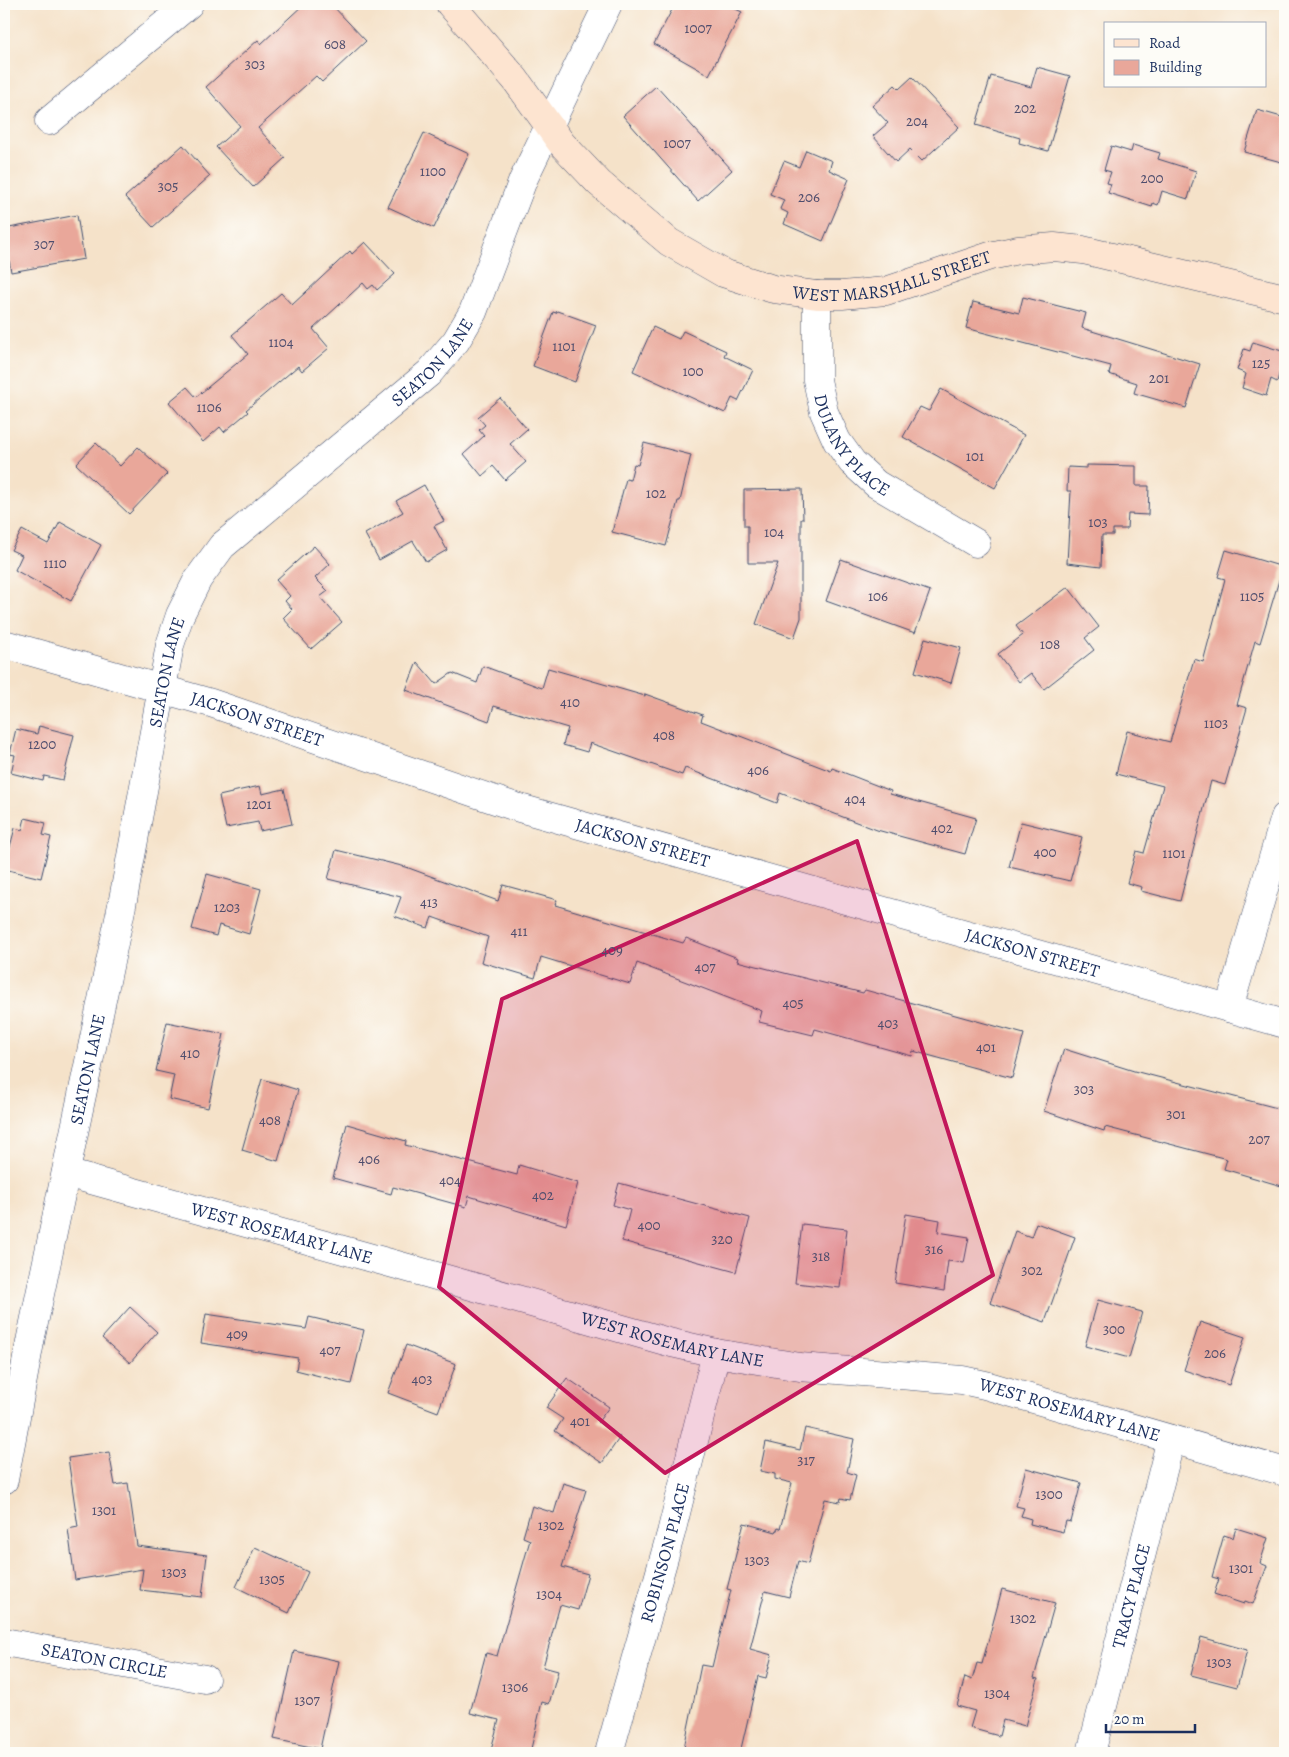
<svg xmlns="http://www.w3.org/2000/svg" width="1289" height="1757" font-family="Alegreya,serif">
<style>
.building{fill:#e9a79a}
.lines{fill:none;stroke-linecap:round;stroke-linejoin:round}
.street-casing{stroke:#3c4a6e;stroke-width:29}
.secondary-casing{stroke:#3c4a6e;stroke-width:29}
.street{stroke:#fff;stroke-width:28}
.secondary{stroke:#fde4d0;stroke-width:28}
.marked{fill:#c2185b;fill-opacity:0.2;stroke:#c2185b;stroke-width:4;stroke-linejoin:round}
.labels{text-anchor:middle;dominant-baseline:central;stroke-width:4.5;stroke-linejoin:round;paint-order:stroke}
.number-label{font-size:15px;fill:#4e4d6d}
.street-label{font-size:18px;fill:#1b2f5e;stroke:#fdfcf7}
</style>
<rect width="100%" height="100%" fill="#fdfcf7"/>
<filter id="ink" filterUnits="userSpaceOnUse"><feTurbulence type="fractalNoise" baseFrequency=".02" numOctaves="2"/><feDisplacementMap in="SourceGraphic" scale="10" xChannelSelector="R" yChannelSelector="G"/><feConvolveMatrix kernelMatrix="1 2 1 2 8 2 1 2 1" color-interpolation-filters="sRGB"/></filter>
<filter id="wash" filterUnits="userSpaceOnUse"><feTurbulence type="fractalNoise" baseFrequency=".0096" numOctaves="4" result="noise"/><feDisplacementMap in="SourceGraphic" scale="20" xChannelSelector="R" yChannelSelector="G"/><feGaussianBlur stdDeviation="1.12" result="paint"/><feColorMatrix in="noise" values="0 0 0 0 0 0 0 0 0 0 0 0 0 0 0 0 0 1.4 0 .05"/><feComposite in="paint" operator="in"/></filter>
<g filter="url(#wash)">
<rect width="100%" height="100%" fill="#f5e2c9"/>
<g id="blocks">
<g class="building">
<path d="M 304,4 L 331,4 L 366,41 L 322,82 L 316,76 L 258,128 L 285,158 L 253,187 L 216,147 L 240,126 L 206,87 L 258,40 L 261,44 Z"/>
<path d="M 675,4 L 725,4 L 742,12 L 709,75 L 654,44 Z"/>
<path d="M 1037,67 L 1070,76 L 1048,151 L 1019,143 L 1020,138 L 976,125 L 991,76 L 1031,87 Z"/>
<path d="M 912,77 L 959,127 L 922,161 L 910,149 L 896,162 L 873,136 L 888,123 L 872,106 L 895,85 L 899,89 Z"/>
<path d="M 656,86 L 732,170 L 698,201 L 623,116 Z"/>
<path d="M 1257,110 L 1285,118 L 1285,163 L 1244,152 Z"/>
<path d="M 424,133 L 469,154 L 434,228 L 388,207 Z"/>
<path d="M 183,145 L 210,176 L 153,227 L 125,197 Z"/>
<path d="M 1133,145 L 1160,153 L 1158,159 L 1196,171 L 1188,199 L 1162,191 L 1158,205 L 1153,203 L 1152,207 L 1108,193 L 1111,184 L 1107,183 L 1111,172 L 1104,170 L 1111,146 L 1131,152 Z"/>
<path d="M 806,150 L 832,161 L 829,170 L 849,179 L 823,241 L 784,224 L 788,213 L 780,209 L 784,200 L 770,194 L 784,161 L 799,167 Z"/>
<path d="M 77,215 L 84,259 L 11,272 L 4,229 Z"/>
<path d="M 365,242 L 395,274 L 377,290 L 373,285 L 368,289 L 363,283 L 313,329 L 329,348 L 302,371 L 298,366 L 246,410 L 248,412 L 224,432 L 220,427 L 203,442 L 169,402 L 187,387 L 196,397 L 248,354 L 232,335 L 281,293 L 292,305 L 350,251 L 352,254 Z"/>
<path d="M 1023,297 L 1086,313 L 1082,328 L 1200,364 L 1186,408 L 1134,393 L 1137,383 L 1109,374 L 1111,366 L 966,328 L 973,302 L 1019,313 Z"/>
<path d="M 557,311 L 596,325 L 575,382 L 533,366 L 553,312 L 556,313 Z"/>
<path d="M 653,327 L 679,339 L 683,331 L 726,351 L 724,356 L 753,370 L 738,401 L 732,398 L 725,413 L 633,371 Z"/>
<path d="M 1253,342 L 1285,352 L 1277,382 L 1271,379 L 1266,396 L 1242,388 L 1246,374 L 1237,370 L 1244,349 L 1250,351 Z"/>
<path d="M 941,389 L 1024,435 L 995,488 L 903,437 L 920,407 L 929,411 Z"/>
<path d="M 500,398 L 527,429 L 510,444 L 526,462 L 505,480 L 493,466 L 482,476 L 464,454 L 484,436 L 479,430 L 485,425 L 478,417 Z"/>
<path d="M 96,443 L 120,466 L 138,447 L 167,474 L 129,514 L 76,464 Z"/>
<path d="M 644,443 L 691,455 L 680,501 L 678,501 L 666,546 L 612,532 L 626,479 L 630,480 L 634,464 L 638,465 Z"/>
<path d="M 1087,465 L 1136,466 L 1136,486 L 1149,486 L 1148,515 L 1128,514 L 1127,529 L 1113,529 L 1113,535 L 1102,535 L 1101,567 L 1067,563 L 1071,491 L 1067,491 L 1068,467 L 1087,468 Z"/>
<path d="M 424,485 L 444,521 L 434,526 L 447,550 L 426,562 L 413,541 L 379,560 L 365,534 L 403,512 L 396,501 Z"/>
<path d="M 802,489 L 803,519 L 801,519 L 801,618 L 794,638 L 756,624 L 778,563 L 748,563 L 748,526 L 744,526 L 744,490 Z"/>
<path d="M 60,522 L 101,545 L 71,601 L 15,570 L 22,555 L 11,550 L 22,530 L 48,544 Z"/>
<path d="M 314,546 L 330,564 L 315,578 L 328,591 L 320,597 L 342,622 L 311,649 L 283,618 L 292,609 L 285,601 L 290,596 L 276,580 Z"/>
<path d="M 1226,550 L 1283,567 L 1260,643 L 1255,641 L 1237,705 L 1247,708 L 1225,785 L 1211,781 L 1180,901 L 1141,891 L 1142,887 L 1127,883 L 1136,851 L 1144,853 L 1163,786 L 1116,774 L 1127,731 L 1170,742 L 1194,659 L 1203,662 L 1225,579 L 1218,577 Z"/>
<path d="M 841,559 L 930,591 L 915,633 L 826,601 Z"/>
<path d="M 1068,587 L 1099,627 L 1085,638 L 1094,650 L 1044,689 L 1031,673 L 1019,682 L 998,654 L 1023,635 L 1016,626 Z"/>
<path d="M 925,638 L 961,648 L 951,683 L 915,672 Z"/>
<path d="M 417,662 L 436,684 L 452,673 L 477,683 L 483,666 L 542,688 L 548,668 L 645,696 L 645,694 L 703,715 L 701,721 L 831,771 L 832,768 L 891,791 L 890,794 L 976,818 L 965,854 L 877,830 L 780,793 L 777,803 L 685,768 L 682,775 L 590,743 L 587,752 L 563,745 L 568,728 L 494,706 L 489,721 L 406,690 Z"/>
<path d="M 39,726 L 74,735 L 63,780 L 44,776 L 43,781 L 11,773 L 15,755 L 10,754 L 16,729 L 37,734 Z"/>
<path d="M 260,786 L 262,794 L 284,789 L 292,824 L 260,831 L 258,822 L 226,828 L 219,796 L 232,793 L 232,792 Z"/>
<path d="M 25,818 L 46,823 L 43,835 L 51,837 L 41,878 L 4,869 L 15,828 L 22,830 Z"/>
<path d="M 1021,822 L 1082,837 L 1070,881 L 1009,867 Z"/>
<path d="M 336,850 L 406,867 L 498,901 L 503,885 L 557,900 L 555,905 L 683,943 L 686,938 L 738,958 L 737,961 L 863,993 L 865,990 L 1024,1034 L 1012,1078 L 913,1051 L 912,1056 L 815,1029 L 813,1035 L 759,1022 L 762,1011 L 637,963 L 630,984 L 541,957 L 535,978 L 481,962 L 488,937 L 432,917 L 428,928 L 394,916 L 401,897 L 328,879 Z"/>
<path d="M 207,874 L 261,889 L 249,934 L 219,925 L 216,936 L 192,929 Z"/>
<path d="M 167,1022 L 224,1034 L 208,1108 L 169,1099 L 174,1075 L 156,1071 Z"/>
<path d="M 1064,1049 L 1134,1071 L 1285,1110 L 1285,1187 L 1224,1169 L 1227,1159 L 1105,1127 L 1104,1131 L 1044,1111 Z"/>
<path d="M 262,1079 L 298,1090 L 278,1161 L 242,1150 Z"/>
<path d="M 347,1124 L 406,1141 L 405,1145 L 517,1175 L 519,1165 L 578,1183 L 566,1225 L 469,1196 L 466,1207 L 393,1187 L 391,1194 L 333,1178 Z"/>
<path d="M 619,1183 L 750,1218 L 736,1272 L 622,1241 L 630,1210 L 613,1205 Z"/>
<path d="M 906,1214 L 940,1220 L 938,1232 L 969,1237 L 964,1263 L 948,1261 L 944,1291 L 895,1283 Z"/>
<path d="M 1036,1223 L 1075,1237 L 1045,1322 L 990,1303 L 1015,1231 L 1031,1237 Z"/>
<path d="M 802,1224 L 847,1229 L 840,1288 L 795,1283 Z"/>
<path d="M 1098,1300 L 1142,1312 L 1129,1358 L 1085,1346 Z"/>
<path d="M 130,1307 L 157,1332 L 130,1363 L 102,1338 Z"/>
<path d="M 206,1314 L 306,1329 L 309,1317 L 364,1330 L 351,1384 L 296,1370 L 298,1358 L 201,1343 Z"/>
<path d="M 1200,1322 L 1245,1337 L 1229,1385 L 1184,1370 Z"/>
<path d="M 406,1345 L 456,1364 L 438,1412 L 388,1393 Z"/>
<path d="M 567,1378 L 609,1407 L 598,1422 L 620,1437 L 602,1463 L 555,1431 L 563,1419 L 546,1408 Z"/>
<path d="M 805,1428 L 854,1439 L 847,1472 L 856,1475 L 850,1500 L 841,1498 L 840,1502 L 825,1499 L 808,1564 L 798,1561 L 789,1597 L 765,1591 L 750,1649 L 772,1655 L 766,1678 L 758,1676 L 740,1753 L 683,1753 L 701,1665 L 712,1667 L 731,1590 L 727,1589 L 744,1523 L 776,1532 L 778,1528 L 780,1529 L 792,1483 L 775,1479 L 775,1474 L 760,1471 L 766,1442 L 800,1450 Z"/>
<path d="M 109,1452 L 115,1485 L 128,1483 L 137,1546 L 207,1555 L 202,1597 L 140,1590 L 143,1569 L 75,1580 L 68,1529 L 78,1527 L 68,1458 Z"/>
<path d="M 1026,1468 L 1081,1483 L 1071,1522 L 1066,1521 L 1063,1532 L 1030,1524 L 1031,1519 L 1021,1516 L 1024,1508 L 1016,1506 Z"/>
<path d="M 563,1483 L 586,1490 L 562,1567 L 588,1574 L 578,1610 L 560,1605 L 543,1667 L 558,1671 L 549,1704 L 542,1702 L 530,1753 L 490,1753 L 499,1720 L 470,1713 L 486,1653 L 497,1656 L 530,1540 L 523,1537 L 532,1506 L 554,1513 Z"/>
<path d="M 1236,1528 L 1268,1538 L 1260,1563 L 1267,1566 L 1253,1604 L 1245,1601 L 1244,1604 L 1214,1594 L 1219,1579 L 1212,1577 L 1224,1535 L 1233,1538 Z"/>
<path d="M 255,1547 L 308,1572 L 289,1613 L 236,1587 Z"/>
<path d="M 1002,1589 L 1055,1603 L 1034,1678 L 1038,1679 L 1025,1726 L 1003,1720 L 999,1736 L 970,1728 L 975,1711 L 957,1706 L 965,1677 L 972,1680 L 977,1663 L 982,1664 Z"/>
<path d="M 1201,1637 L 1247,1650 L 1237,1687 L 1191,1675 Z"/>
<path d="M 294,1651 L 339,1661 L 320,1749 L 274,1739 Z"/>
</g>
</g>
</g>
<g filter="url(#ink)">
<use href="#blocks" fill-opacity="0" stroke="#3c4a6e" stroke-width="1"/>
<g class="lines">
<defs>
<g id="street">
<path d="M 49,121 L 189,4"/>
<path id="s1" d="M 817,295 L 817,380 L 824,412 L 837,441 L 852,462 L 876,484 L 976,543"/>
<path id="s2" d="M 4,644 L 211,703 L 516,807 L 1285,1024"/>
<path d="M 1229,1008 L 1285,817"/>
<path id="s3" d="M 66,1173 L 408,1268 L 672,1343 L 716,1353 L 800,1367 L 962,1380 L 985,1385 L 1285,1472"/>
<path id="s4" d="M 4,1480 L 31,1337 L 122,905 L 170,645 L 180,615 L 198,579 L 222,546 L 429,373 L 456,341 L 473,312 L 523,180 L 608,4"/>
<path id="s5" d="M 4,1642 L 205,1679"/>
<path id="s6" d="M 609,1753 L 671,1533 L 716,1353"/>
<path id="s7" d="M 1091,1753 L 1171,1439"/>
</g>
<g id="secondary">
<path id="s8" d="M 450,4 L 515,79 L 562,144 L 599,183 L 669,242 L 723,273 L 773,289 L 817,295 L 842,295 L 886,291 L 990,256 L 1018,250 L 1054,247 L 1083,250 L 1285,298"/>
</g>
</defs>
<use href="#street" class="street-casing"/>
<use href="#secondary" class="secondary-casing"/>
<use href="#street" class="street"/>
<use href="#secondary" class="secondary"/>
</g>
</g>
<path class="marked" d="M 857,841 L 993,1275 L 665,1473 L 439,1287 L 502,999 Z"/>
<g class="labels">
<g class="number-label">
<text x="698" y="28">1007</text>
<text x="335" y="44">608</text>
<text x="255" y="64">303</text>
<text x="1025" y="108">202</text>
<text x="917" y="121">204</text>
<text x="677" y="143">1007</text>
<text x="433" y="171">1100</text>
<text x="1152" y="178">200</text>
<text x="168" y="186">305</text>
<text x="809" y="197">206</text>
<text x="44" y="244">307</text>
<text x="281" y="342">1104</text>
<text x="564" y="346">1101</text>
<text x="1261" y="363">125</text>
<text x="693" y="371">100</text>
<text x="1159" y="378">201</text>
<text x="209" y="407">1106</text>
<text x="975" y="456">101</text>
<text x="656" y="493">102</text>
<text x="1098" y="522">103</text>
<text x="774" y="532">104</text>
<text x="55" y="563">1110</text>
<text x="878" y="596">106</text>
<text x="1252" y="596">1105</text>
<text x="1050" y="644">108</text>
<text x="570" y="702">410</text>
<text x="1216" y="723">1103</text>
<text x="664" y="735">408</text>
<text x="42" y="744">1200</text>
<text x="758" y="770">406</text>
<text x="855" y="799">404</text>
<text x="259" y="804">1201</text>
<text x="942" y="828">402</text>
<text x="1045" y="852">400</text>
<text x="1174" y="853">1101</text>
<text x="429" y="902">413</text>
<text x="227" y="907">1203</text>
<text x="519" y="931">411</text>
<text x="612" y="950">409</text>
<text x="705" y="967">407</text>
<text x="793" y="1003">405</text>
<text x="888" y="1023">403</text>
<text x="986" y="1047">401</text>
<text x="190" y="1053">410</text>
<text x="1084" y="1089">303</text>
<text x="1176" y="1114">301</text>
<text x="270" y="1120">408</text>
<text x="1259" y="1139">207</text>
<text x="369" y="1159">406</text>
<text x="450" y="1180">404</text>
<text x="543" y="1195">402</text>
<text x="649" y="1225">400</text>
<text x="722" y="1239">320</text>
<text x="934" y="1249">316</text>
<text x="821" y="1256">318</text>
<text x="1032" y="1270">302</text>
<text x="1114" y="1329">300</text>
<text x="237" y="1334">409</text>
<text x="330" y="1350">407</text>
<text x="1215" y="1353">206</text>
<text x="422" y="1379">403</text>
<text x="580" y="1421">401</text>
<text x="806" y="1460">317</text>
<text x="1049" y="1494">1300</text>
<text x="104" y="1510">1301</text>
<text x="551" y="1525">1302</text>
<text x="757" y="1560">1303</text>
<text x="1241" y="1568">1301</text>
<text x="174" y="1572">1303</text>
<text x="272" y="1579">1305</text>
<text x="549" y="1594">1304</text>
<text x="1023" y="1618">1302</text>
<text x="1219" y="1662">1303</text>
<text x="515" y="1687">1306</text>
<text x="997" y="1693">1304</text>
<text x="307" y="1700">1307</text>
</g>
<g class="street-label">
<text stroke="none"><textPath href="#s8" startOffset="561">WEST MARSHALL STREET</textPath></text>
<text stroke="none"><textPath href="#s4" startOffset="1244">SEATON LANE</textPath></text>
<text stroke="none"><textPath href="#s1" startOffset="161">DULANY PLACE</textPath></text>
<text stroke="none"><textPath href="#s4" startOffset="824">SEATON LANE</textPath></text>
<text stroke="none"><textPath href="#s2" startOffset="264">JACKSON STREET</textPath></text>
<text stroke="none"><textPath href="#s2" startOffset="669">JACKSON STREET</textPath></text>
<text stroke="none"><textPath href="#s2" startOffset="1074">JACKSON STREET</textPath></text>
<text stroke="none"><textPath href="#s4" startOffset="419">SEATON LANE</textPath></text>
<text stroke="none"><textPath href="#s3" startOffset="224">WEST ROSEMARY LANE</textPath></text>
<text stroke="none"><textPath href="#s3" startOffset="629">WEST ROSEMARY LANE</textPath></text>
<text stroke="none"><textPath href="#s3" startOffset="1034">WEST ROSEMARY LANE</textPath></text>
<text stroke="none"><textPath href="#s6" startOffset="208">ROBINSON PLACE</textPath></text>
<text stroke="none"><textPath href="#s7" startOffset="162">TRACY PLACE</textPath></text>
<text stroke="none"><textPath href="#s5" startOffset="102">SEATON CIRCLE</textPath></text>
</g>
</g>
<rect width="1289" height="1757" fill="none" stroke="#fdfcf7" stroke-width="20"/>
<rect x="1104" y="22" width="162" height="65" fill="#fdfcf7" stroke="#a3aaba"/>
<rect x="1114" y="39" width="25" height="8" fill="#fde4d0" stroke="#a3aaba"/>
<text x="1149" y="48" font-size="15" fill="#1b2f5e">Road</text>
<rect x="1114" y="60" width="25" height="15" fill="#e9a79a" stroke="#a3aaba"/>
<text x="1149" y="72" font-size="15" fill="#1b2f5e">Building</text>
<path d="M1106 1724v8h89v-8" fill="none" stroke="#1b2f5e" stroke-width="2.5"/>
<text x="1114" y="1724" font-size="15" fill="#1b2f5e" stroke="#fdfcf7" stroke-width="4" paint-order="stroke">20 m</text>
</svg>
